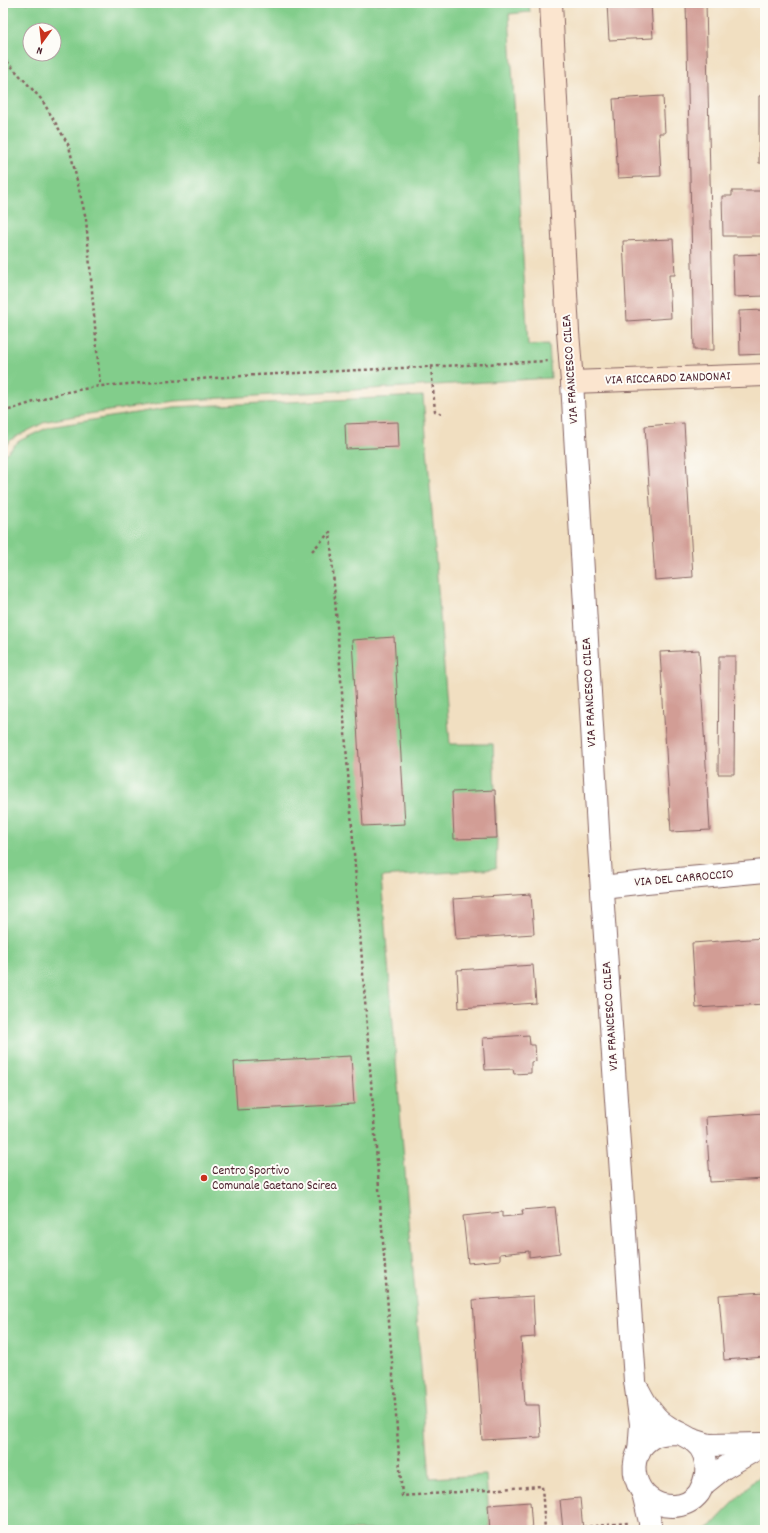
<svg xmlns="http://www.w3.org/2000/svg" width="768" height="1533" font-family="Dekko,sans-serif">
<style>
.green{fill:#82cd8b;stroke:#66765b;fill-rule:evenodd}
.building{fill:#d29d95}
.lines{fill:none;stroke-linecap:round;stroke-linejoin:round}
.street-casing{stroke:#846260;stroke-width:24}
.secondary-casing{stroke:#846260;stroke-width:24}
.path{stroke:#846260;stroke-width:2.5;stroke-dasharray:3 3;stroke-linecap:butt}
.street{stroke:#fff;stroke-width:22}
.secondary{stroke:#fbe5cf;stroke-width:22}
.poi-dot{fill:#c8321e;stroke:#fdfcf7;stroke-width:1.5}
.labels{text-anchor:middle;dominant-baseline:central;stroke-width:4;stroke-linejoin:round;paint-order:stroke}
.street-label{font-size:13px;fill:#4a1f2b;stroke:#fdfcf7}
.poi-label{font-size:13px;fill:#4a1f2b;stroke:#fdfcf7;text-anchor:start}
</style>
<rect width="100%" height="100%" fill="#fdfcf7"/>
<filter id="ink" filterUnits="userSpaceOnUse"><feTurbulence type="fractalNoise" baseFrequency=".025" numOctaves="2"/><feDisplacementMap in="SourceGraphic" scale="8" xChannelSelector="R" yChannelSelector="G"/><feConvolveMatrix kernelMatrix="1 2 1 2 8 2 1 2 1" color-interpolation-filters="sRGB"/></filter>
<filter id="wash" filterUnits="userSpaceOnUse"><feTurbulence type="fractalNoise" baseFrequency=".012" numOctaves="4" result="noise"/><feDisplacementMap in="SourceGraphic" scale="16" xChannelSelector="R" yChannelSelector="G"/><feGaussianBlur stdDeviation="0.9" result="paint"/><feColorMatrix in="noise" values="0 0 0 0 0 0 0 0 0 0 0 0 0 0 0 0 0 1.4 0 .05"/><feComposite in="paint" operator="in"/></filter>
<g filter="url(#wash)">
<rect width="100%" height="100%" fill="#f1dfc1"/>
<g class="green">
<path d="M 3,3 L 529,3 L 530,12 L 509,14 L 528,345 L 549,344 L 551,378 L 174,401 L 75,416 L 47,421 L 12,439 L 3,448 ZM 30,30 L 54,30 L 54,54 L 30,54 Z"/>
<path d="M 423,396 L 450,744 L 493,744 L 497,837 L 496,869 L 381,877 L 430,1478 L 486,1475 L 490,1530 L 3,1530 L 3,456 L 19,441 L 49,427 L 173,407 Z"/>
<path d="M 765,1474 L 765,1530 L 705,1530 L 711,1526 L 755,1480 Z"/>
</g>
<g id="blocks">
<g class="building">
<path d="M 607,3 L 651,3 L 653,38 L 609,40 Z"/>
<path d="M 686,3 L 706,3 L 714,350 L 694,350 Z"/>
<path d="M 765,95 L 765,163 L 759,163 L 759,96 Z"/>
<path d="M 663,96 L 665,133 L 659,133 L 661,176 L 618,178 L 613,99 Z"/>
<path d="M 732,191 L 764,191 L 765,236 L 723,236 L 722,196 L 732,196 Z"/>
<path d="M 673,239 L 675,275 L 669,275 L 671,318 L 627,321 L 623,241 Z"/>
<path d="M 765,254 L 765,296 L 734,297 L 733,255 Z"/>
<path d="M 765,310 L 765,354 L 740,355 L 739,311 Z"/>
<path d="M 398,422 L 399,447 L 346,449 L 345,424 Z"/>
<path d="M 684,423 L 693,577 L 655,580 L 645,426 Z"/>
<path d="M 394,637 L 405,824 L 363,826 L 352,640 Z"/>
<path d="M 699,650 L 710,830 L 671,832 L 660,652 Z"/>
<path d="M 719,656 L 735,656 L 734,774 L 718,774 Z"/>
<path d="M 495,790 L 497,838 L 454,839 L 452,792 Z"/>
<path d="M 531,894 L 534,934 L 456,939 L 453,899 Z"/>
<path d="M 765,938 L 765,1004 L 696,1008 L 692,943 Z"/>
<path d="M 533,965 L 536,1003 L 459,1008 L 457,970 Z"/>
<path d="M 529,1035 L 530,1045 L 535,1045 L 536,1061 L 531,1062 L 531,1073 L 514,1074 L 513,1069 L 485,1070 L 483,1038 Z"/>
<path d="M 351,1056 L 354,1104 L 237,1110 L 234,1062 Z"/>
<path d="M 765,1113 L 765,1179 L 710,1182 L 706,1117 Z"/>
<path d="M 555,1207 L 560,1253 L 529,1257 L 529,1251 L 500,1254 L 500,1260 L 468,1263 L 463,1216 L 502,1212 L 502,1217 L 523,1215 L 522,1210 Z"/>
<path d="M 765,1292 L 765,1357 L 724,1360 L 719,1295 Z"/>
<path d="M 533,1296 L 535,1337 L 521,1338 L 525,1405 L 539,1405 L 541,1437 L 482,1440 L 473,1300 Z"/>
<path d="M 580,1498 L 583,1530 L 563,1530 L 560,1500 Z"/>
<path d="M 530,1502 L 532,1530 L 490,1530 L 488,1505 Z"/>
</g>
</g>
</g>
<g filter="url(#ink)">
<use href="#blocks" fill-opacity="0" stroke="#846260" stroke-width="1"/>
<g class="lines">
<defs>
<g id="street">
<path d="M 572,382 L 599,847 L 635,1381 L 641,1424 L 639,1452"/>
<path d="M 602,887 L 646,882 L 765,871"/>
<path d="M 639,1391 C 645,1403 655,1419 667,1426 C 680,1435 699,1439 704,1455 C 709,1468 706,1481 699,1493 C 693,1501 683,1506 673,1506 C 634,1507 619,1454 655,1436 C 662,1433 670,1433 679,1433"/>
<path d="M 693,1440 L 709,1445 L 761,1444"/>
<path d="M 704,1484 L 724,1468 L 765,1444"/>
<path d="M 643,1493 L 650,1522 L 650,1530"/>
</g>
<path id="secondary" d="M 551,3 L 568,332 L 572,382 L 765,375"/>
</defs>
<use href="#street" class="street-casing"/>
<use href="#secondary" class="secondary-casing"/>
<g class="path">
<path d="M 3,57 L 42,100 L 69,146 L 86,219 L 100,386"/>
<path d="M 431,367 L 435,411 L 444,415"/>
<path d="M 3,412 L 62,393 L 100,386 L 256,375 L 548,361"/>
<path d="M 312,551 L 330,532 L 402,1496 L 542,1486 L 545,1530"/>
<path d="M 583,1527 L 628,1523"/>
<path d="M 555,1530 L 563,1529"/>
</g>
<use href="#street" class="street"/>
<use href="#secondary" class="secondary"/>
</g>
</g>
<circle class="poi-dot" cx="204" cy="1178" r="4"/>
<g class="labels">
<g class="street-label">
<text transform="translate(571 369) rotate(-94)">VIA FRANCESCO CILEA</text>
<text transform="translate(668 379) rotate(-2)">VIA RICCARDO ZANDONAI</text>
<text transform="translate(590 692) rotate(-93)">VIA FRANCESCO CILEA</text>
<text transform="translate(684 879) rotate(-5)">VIA DEL CARROCCIO</text>
<text transform="translate(611 1016) rotate(-94)">VIA FRANCESCO CILEA</text>
</g>
<g class="poi-label">
<text x="212" y="1171">Centro Sportivo<tspan x="212" dy="15">Comunale Gaetano Scirea</tspan></text>
</g>
</g>
<rect width="768" height="1533" fill="none" stroke="#fdfcf7" stroke-width="16"/>
<g transform="translate(42 42) rotate(195)"><circle r="19" fill="#fdfcf7" stroke="#b5a4a5"/>
<path d="M0-3L7 15L0 10L-7 15Z" fill="#c8321e"/>
<text y="-6" font-size="11" font-weight="bold" text-anchor="middle" fill="#4a1f2b">N</text>
</g>
</svg>
